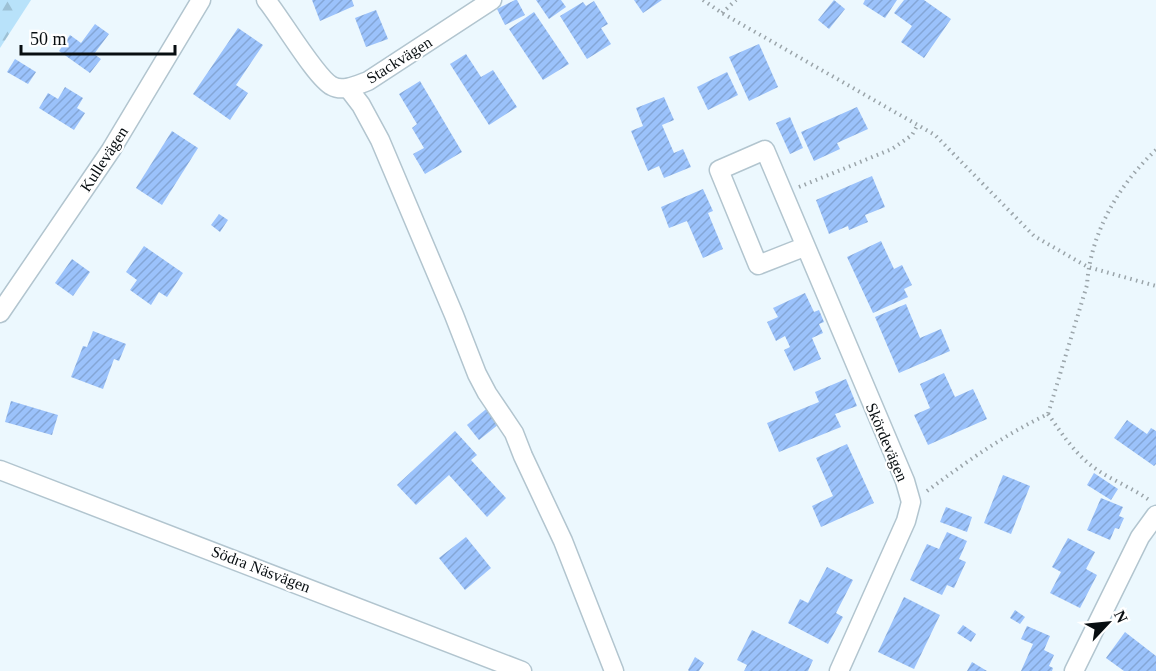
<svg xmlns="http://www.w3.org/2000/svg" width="1156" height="671" font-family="'Times New Roman',serif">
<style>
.forest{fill:url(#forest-firs)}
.building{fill:url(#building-hatch)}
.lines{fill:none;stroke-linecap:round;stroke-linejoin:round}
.minor-casing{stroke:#b2c5cf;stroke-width:21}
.path{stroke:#9ba5aa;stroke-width:4;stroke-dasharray:1.5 4.5;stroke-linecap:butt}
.minor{stroke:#fff;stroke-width:18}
.labels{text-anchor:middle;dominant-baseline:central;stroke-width:4.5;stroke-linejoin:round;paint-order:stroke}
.street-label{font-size:16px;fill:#080e11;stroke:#fff}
</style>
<defs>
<pattern id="forest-firs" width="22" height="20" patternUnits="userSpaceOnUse" patternTransform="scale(1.5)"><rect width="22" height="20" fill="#b8e2fa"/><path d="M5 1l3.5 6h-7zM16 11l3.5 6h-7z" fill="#9dc1d5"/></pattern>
<pattern id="building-hatch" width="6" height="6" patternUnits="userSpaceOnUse" patternTransform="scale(1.5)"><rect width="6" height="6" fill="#9bc2fb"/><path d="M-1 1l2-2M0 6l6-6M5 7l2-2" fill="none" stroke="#84a6d6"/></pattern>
</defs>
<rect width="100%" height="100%" fill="#ecf8fe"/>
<path class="forest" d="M 0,0 L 31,0 L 0,48 Z"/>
<g class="building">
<path d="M 312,0 L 352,0 L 354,6 L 320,21 Z"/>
<path d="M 515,0 L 517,0 L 525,15 L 505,25 L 497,9 Z"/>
<path d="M 536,0 L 561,0 L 566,7 L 549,19 Z"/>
<path d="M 634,0 L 662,0 L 643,13 Z"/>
<path d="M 834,0 L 845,9 L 829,29 L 818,20 Z"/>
<path d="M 865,0 L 897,0 L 885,18 L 863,4 Z"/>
<path d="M 904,0 L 924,0 L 951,19 L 924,58 L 901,42 L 912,26 L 894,13 Z"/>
<path d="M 594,1 L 608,24 L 601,28 L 611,44 L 587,59 L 560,16 L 583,2 L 586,6 Z"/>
<path d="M 376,10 L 388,39 L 366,47 L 355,18 Z"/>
<path d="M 534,12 L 569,64 L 543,80 L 509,29 Z"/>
<path d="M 95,24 L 109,34 L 94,54 L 101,59 L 90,73 L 59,51 L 70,35 L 81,43 Z"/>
<path d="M 238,28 L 263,45 L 236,85 L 248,93 L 230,120 L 193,94 Z"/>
<path d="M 759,44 L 778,87 L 749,101 L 729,57 Z"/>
<path d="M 466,54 L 481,77 L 493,70 L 517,107 L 489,125 L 450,64 Z"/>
<path d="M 15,59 L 36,72 L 28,84 L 7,72 Z"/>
<path d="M 727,72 L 738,95 L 708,110 L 697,87 Z"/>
<path d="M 420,81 L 462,152 L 425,174 L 413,154 L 424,148 L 412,128 L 417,124 L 399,94 Z"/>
<path d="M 65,87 L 83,98 L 77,108 L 85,113 L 74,130 L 39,108 L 48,93 L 58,99 Z"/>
<path d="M 664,97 L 674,120 L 662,125 L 674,153 L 683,149 L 691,167 L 664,178 L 659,166 L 648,171 L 631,131 L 643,126 L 636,108 Z"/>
<path d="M 857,107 L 868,129 L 837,143 L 840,149 L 814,161 L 801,132 Z"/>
<path d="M 790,117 L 803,148 L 790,154 L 776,123 Z"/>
<path d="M 172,131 L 198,148 L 162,205 L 136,188 Z"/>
<path d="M 872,176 L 885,207 L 865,215 L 868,222 L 849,230 L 848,226 L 829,234 L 816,200 Z"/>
<path d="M 703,189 L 713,211 L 708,213 L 723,249 L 703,258 L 687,221 L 669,228 L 661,207 Z"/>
<path d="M 219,214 L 228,220 L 220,232 L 211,225 Z"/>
<path d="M 881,241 L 894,269 L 902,265 L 912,285 L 904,289 L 908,297 L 873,313 L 847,257 Z"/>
<path d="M 144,246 L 183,273 L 167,297 L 159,292 L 151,305 L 130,290 L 137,280 L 126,272 Z"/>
<path d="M 72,259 L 90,272 L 73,296 L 55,283 Z"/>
<path d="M 805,293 L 814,312 L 819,310 L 824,322 L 819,324 L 823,333 L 812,338 L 821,359 L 794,371 L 784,350 L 790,347 L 785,336 L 776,341 L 767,322 L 778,317 L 773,308 Z"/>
<path d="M 906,304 L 920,338 L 941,329 L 950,351 L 899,373 L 875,317 Z"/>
<path d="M 93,331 L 126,344 L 119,361 L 114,359 L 103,389 L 71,377 L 83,346 L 87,347 Z"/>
<path d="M 944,373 L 955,397 L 973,389 L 987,419 L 928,445 L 914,415 L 930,408 L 920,384 Z"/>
<path d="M 846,379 L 857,406 L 835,414 L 841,427 L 779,452 L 767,423 L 819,402 L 815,392 Z"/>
<path d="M 11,401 L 58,415 L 52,435 L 5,422 Z"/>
<path d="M 491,405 L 504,420 L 479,440 L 467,425 Z"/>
<path d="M 1127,420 L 1147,434 L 1151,428 L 1156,431 L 1156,464 L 1154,466 L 1114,438 Z"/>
<path d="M 455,431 L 477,455 L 471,460 L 506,498 L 487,517 L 449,475 L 416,505 L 397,485 Z"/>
<path d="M 847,444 L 874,503 L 821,527 L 812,506 L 833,496 L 816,458 Z"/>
<path d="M 1094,473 L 1118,489 L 1111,500 L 1087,485 Z"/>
<path d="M 1003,475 L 1030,486 L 1011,534 L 984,523 Z"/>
<path d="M 1101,498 L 1123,507 L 1119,516 L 1124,518 L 1119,529 L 1115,528 L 1110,540 L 1087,530 Z"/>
<path d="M 946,507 L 972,517 L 967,532 L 940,522 Z"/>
<path d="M 947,532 L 967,541 L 959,559 L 966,562 L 954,588 L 947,585 L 942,595 L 910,580 L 927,544 L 939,549 Z"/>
<path d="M 466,537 L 491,568 L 465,590 L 439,558 Z"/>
<path d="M 1068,538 L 1095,552 L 1086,569 L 1097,575 L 1080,608 L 1050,593 L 1061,572 L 1052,567 Z"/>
<path d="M 827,567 L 853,580 L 836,613 L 843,617 L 828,644 L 788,623 L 800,599 L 808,603 Z"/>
<path d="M 904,597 L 940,615 L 914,669 L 878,652 Z"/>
<path d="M 1015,610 L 1025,617 L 1020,624 L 1010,618 Z"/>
<path d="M 963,625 L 976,634 L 971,642 L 957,633 Z"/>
<path d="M 1027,626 L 1050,636 L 1044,650 L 1054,655 L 1049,666 L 1053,668 L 1052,671 L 1021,671 L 1033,644 L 1021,639 Z"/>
<path d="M 752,630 L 813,660 L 808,671 L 744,671 L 747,665 L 737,660 Z"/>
<path d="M 1125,632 L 1156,656 L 1156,671 L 1124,671 L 1106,658 Z"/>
<path d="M 695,657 L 704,663 L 699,671 L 689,671 L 688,670 Z"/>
<path d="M 972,662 L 987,671 L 967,671 Z"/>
</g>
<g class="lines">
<defs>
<g id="minor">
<path d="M 266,0 C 281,18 316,78 332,86 C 343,92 357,85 368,81 L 492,0"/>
<path d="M 348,88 L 361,105 L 380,140 L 454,315 L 477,374 L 487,393 L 514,433 L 523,456 L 563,541 L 614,671"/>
<path d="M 804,247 L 758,265 L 719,170 L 765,150 L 905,481 L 911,502 L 906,521 L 839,671"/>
<path d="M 0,313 L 111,150 L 201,0"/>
<path d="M 0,470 L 522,671"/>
<path d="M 1074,671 L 1140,537 L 1156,515"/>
</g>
</defs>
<use href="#minor" class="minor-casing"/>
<g class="path">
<path d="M 703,0 L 722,13 L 935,135 L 1034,236 L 1088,267 L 1156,286"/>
<path d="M 722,13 L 736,0"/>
<path d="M 799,187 L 892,149 L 912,135 L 918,124"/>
<path d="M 1048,414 C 1060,431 1071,448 1087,462 C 1105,478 1130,486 1149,500"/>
<path d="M 927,491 C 966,462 1004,435 1048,414 L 1087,285 C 1090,234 1119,184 1156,150"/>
</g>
<use href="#minor" class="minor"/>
</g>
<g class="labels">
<g class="street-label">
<text transform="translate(399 60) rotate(-32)">Stackvägen</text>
<text transform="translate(104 159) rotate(-57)">Kullevägen</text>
<text transform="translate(887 442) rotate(67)">Skördevägen</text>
<text transform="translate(261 569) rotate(21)">Södra Näsvägen</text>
</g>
</g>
<g transform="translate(1108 623) rotate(64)" stroke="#ffffff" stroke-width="4.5" paint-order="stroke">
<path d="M0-4.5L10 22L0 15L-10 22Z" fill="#080e11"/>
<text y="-9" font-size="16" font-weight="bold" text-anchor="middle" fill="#080e11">N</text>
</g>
<path d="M21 45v9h154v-9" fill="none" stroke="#080e11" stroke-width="3"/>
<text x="30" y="45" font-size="18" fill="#080e11" stroke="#ffffff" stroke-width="4.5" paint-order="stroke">50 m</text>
</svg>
